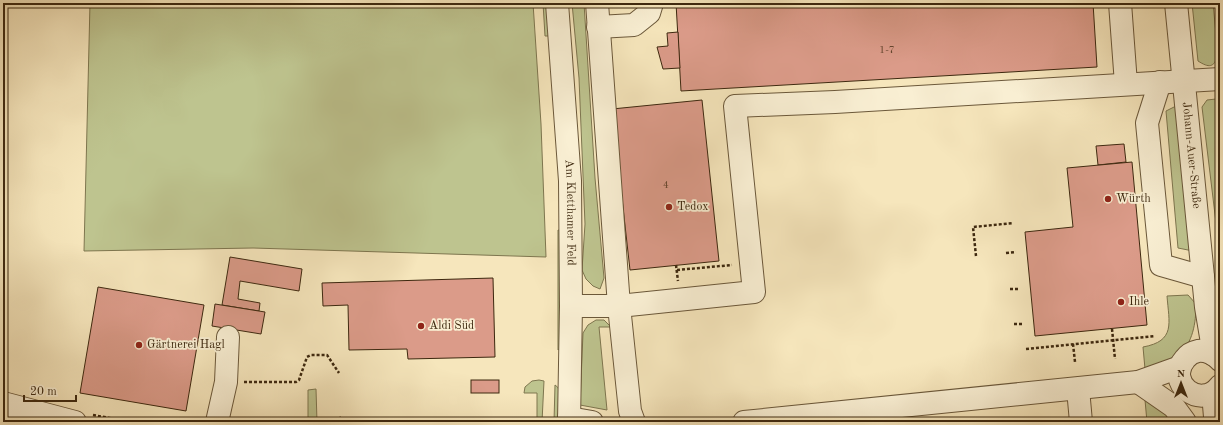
<svg xmlns="http://www.w3.org/2000/svg" width="1223" height="425" font-family="'Old Standard TT',serif">
<style>
.green{fill:#bec48f;stroke:#7e764f}
.building{fill:#db9b89;stroke:#3d280f}
.lines{fill:none;stroke-linecap:round;stroke-linejoin:round}
.minor-casing{stroke:#6b583a;stroke-width:24}
.path{stroke:#3d280f;stroke-width:2.5;stroke-dasharray:3 2;stroke-linecap:butt}
.minor{stroke:#f9efd3;stroke-width:22}
.poi-dot{fill:#8f2418;stroke:#f9efd3;stroke-width:1.5}
.labels{text-anchor:middle;dominant-baseline:central;stroke-width:3.5;stroke-linejoin:round;paint-order:stroke}
.number-label{font-size:10px;fill:#64452e}
.street-label{font-size:12px;fill:#3d280f;stroke:#f9efd3}
.poi-label{font-size:12px;fill:#3d280f;stroke:#f9efd3;text-anchor:start}
</style>
<rect width="100%" height="100%" fill="#f6e6bc"/>
<filter id="stains"><feTurbulence type="fractalNoise" baseFrequency=".005" numOctaves="4"/><feColorMatrix values="0 0 0 0 .2 0 0 0 0 .09 0 0 0 0 .02 0 0 0 .5 -.17"/></filter>
<radialGradient id="worn" r=".72"><stop offset=".6" stop-color="#630" stop-opacity="0"/><stop offset="1" stop-color="#630" stop-opacity=".3"/></radialGradient>
<g class="green">
<path d="M 90,3 L 533,3 L 541,124 L 546,257 L 253,248 L 84,251 Z"/>
<path d="M 543,3 L 549,3 L 552,36 L 545,36 Z"/>
<path d="M 572,3 L 584,3 L 595,178 L 604,278 L 600,289 L 593,286 L 586,279 L 582,270 L 585,224 L 579,78 Z"/>
<path d="M 1192,3 L 1213,3 L 1218,55 C 1214,68 1209,68 1198,61 Z"/>
<path d="M 1216,99 L 1220,102 L 1220,256 L 1202,107 L 1207,100 Z"/>
<path d="M 1176,106 L 1193,251 L 1178,248 L 1166,111 Z"/>
<path d="M 558,230 L 565,231 L 563,346 L 558,350 Z"/>
<path d="M 1188,295 L 1196,304 C 1196,323 1193,343 1178,356 C 1171,362 1154,366 1145,369 L 1143,347 C 1176,341 1169,323 1167,296 Z"/>
<path d="M 596,320 L 604,320 L 611,327 L 599,327 L 607,410 L 580,405 L 583,333 L 588,325 Z"/>
<path d="M 539,380 L 544,381 L 542,422 L 537,422 L 537,393 L 524,393 L 525,387 L 532,381 Z"/>
<path d="M 555,385 C 565,391 559,412 558,422 L 554,422 Z"/>
<path d="M 316,389 L 317,422 L 308,422 L 308,390 Z"/>
<path d="M 1145,400 L 1157,405 L 1175,422 L 1147,422 Z"/>
</g>
<g class="building">
<path d="M 676,3 L 1093,3 L 1097,67 L 681,91 Z"/>
<path d="M 678,32 L 680,68 L 663,69 L 657,47 L 668,46 L 667,33 Z"/>
<path d="M 702,100 L 719,261 L 630,270 L 612,109 Z"/>
<path d="M 1124,144 L 1126,162 L 1098,165 L 1096,146 Z"/>
<path d="M 1132,162 L 1147,325 L 1035,336 L 1025,232 L 1073,227 L 1067,168 Z"/>
<path d="M 230,257 L 302,269 L 299,291 L 240,281 L 238,299 L 260,303 L 259,311 L 222,305 Z"/>
<path d="M 493,278 L 495,357 L 408,359 L 407,349 L 349,350 L 348,305 L 323,306 L 322,283 Z"/>
<path d="M 98,287 L 204,305 L 186,411 L 80,393 Z"/>
<path d="M 215,304 L 265,312 L 261,334 L 212,326 Z"/>
<rect x="471" y="380" width="28" height="13"/>
</g>
<g class="lines">
<defs>
<g id="minor">
<path id="s1" d="M 557,3 L 570,181 L 571,306 L 569,422"/>
<path d="M 597,3 L 619,306 L 754,292 L 735,106 L 835,102 L 1220,79"/>
<path d="M 1120,3 L 1126,84"/>
<path id="s2" d="M 1176,3 L 1206,307 L 1214,355"/>
<path d="M 598,27 L 634,25 L 649,13 L 652,3"/>
<path d="M 1160,82 L 1147,123 L 1161,265 L 1203,277"/>
<path d="M 571,306 L 619,306 L 630,411 L 634,422"/>
<path d="M 1220,360 C 1215,354 1206,350 1198,351 C 1193,352 1188,355 1185,359 C 1165,382 1200,411 1220,386"/>
<path d="M 1138,382 L 1174,407 L 1185,422"/>
<path d="M 1078,389 L 1081,422"/>
<path d="M 1213,393 L 1215,417 L 1216,422"/>
<path d="M 3,403 L 75,422"/>
<path d="M 569,418 L 592,422"/>
<path d="M 3,420 L 13,422"/>
<path d="M 217,422 L 226,382 L 228,337"/>
<path d="M 744,422 L 1138,382 L 1180,367"/>
</g>
</defs>
<use href="#minor" class="minor-casing"/>
<g class="path">
<path d="M 1006,253 L 1016,252"/>
<path d="M 976,256 L 973,227 L 1013,223"/>
<path d="M 676,265 L 678,281"/>
<path d="M 677,270 L 732,265"/>
<path d="M 1010,289 L 1020,289"/>
<path d="M 1014,324 L 1023,324"/>
<path d="M 1112,329 L 1115,359"/>
<path d="M 1073,344 L 1075,362"/>
<path d="M 1026,349 L 1155,336"/>
<path d="M 244,382 L 296,382 L 299,380 L 307,357 L 311,355 L 327,355 L 339,373"/>
<path d="M 93,415 L 132,422"/>
<path d="M 337,422 L 341,417"/>
</g>
<use href="#minor" class="minor"/>
</g>
<g class="poi-dot">
<circle cx="1108" cy="199" r="4"/>
<circle cx="669" cy="207" r="4"/>
<circle cx="1121" cy="302" r="4"/>
<circle cx="421" cy="326" r="4"/>
<circle cx="139" cy="345" r="4"/>
</g>
<g class="labels">
<g class="number-label">
<text x="887" y="50">1-7</text>
<text x="666" y="185">4</text>
</g>
<g class="street-label">
<text stroke="none"><textPath href="#s2" startOffset="153">Johann-Auer-Straße</textPath></text>
<text stroke="none"><textPath href="#s1" startOffset="210">Am Kletthamer Feld</textPath></text>
</g>
<g class="poi-label">
<text x="1116" y="199">Würth</text>
<text x="677" y="207">Tedox</text>
<text x="1129" y="302">Ihle</text>
<text x="429" y="326">Aldi Süd</text>
<text x="147" y="345">Gärtnerei Hagl</text>
</g>
</g>
<rect width="1223" height="425" fill="none" stroke="#f6e6bc" stroke-width="16"/>
<rect x="4" y="4" width="1215" height="417" fill="none" stroke="#3d280f" stroke-width="2"/>
<rect x="8" y="8" width="1207" height="409" fill="none" stroke="#3d280f"/>
<g transform="translate(1181 383)" stroke="#f9efd3" stroke-width="3" paint-order="stroke">
<path d="M0-3L7 15L0 10L-7 15Z" fill="#3d280f"/>
<text y="-6" font-size="11" font-weight="bold" text-anchor="middle" fill="#3d280f">N</text>
</g>
<path d="M24 395v6h52v-6" fill="none" stroke="#3d280f" stroke-width="2"/>
<text x="30" y="395" font-size="12" fill="#3d280f" stroke="#f9efd3" stroke-width="3" paint-order="stroke">20 m</text>
<rect width="100%" height="100%" filter="url(#stains)"/>
<rect width="100%" height="100%" fill="url(#worn)"/>
</svg>
